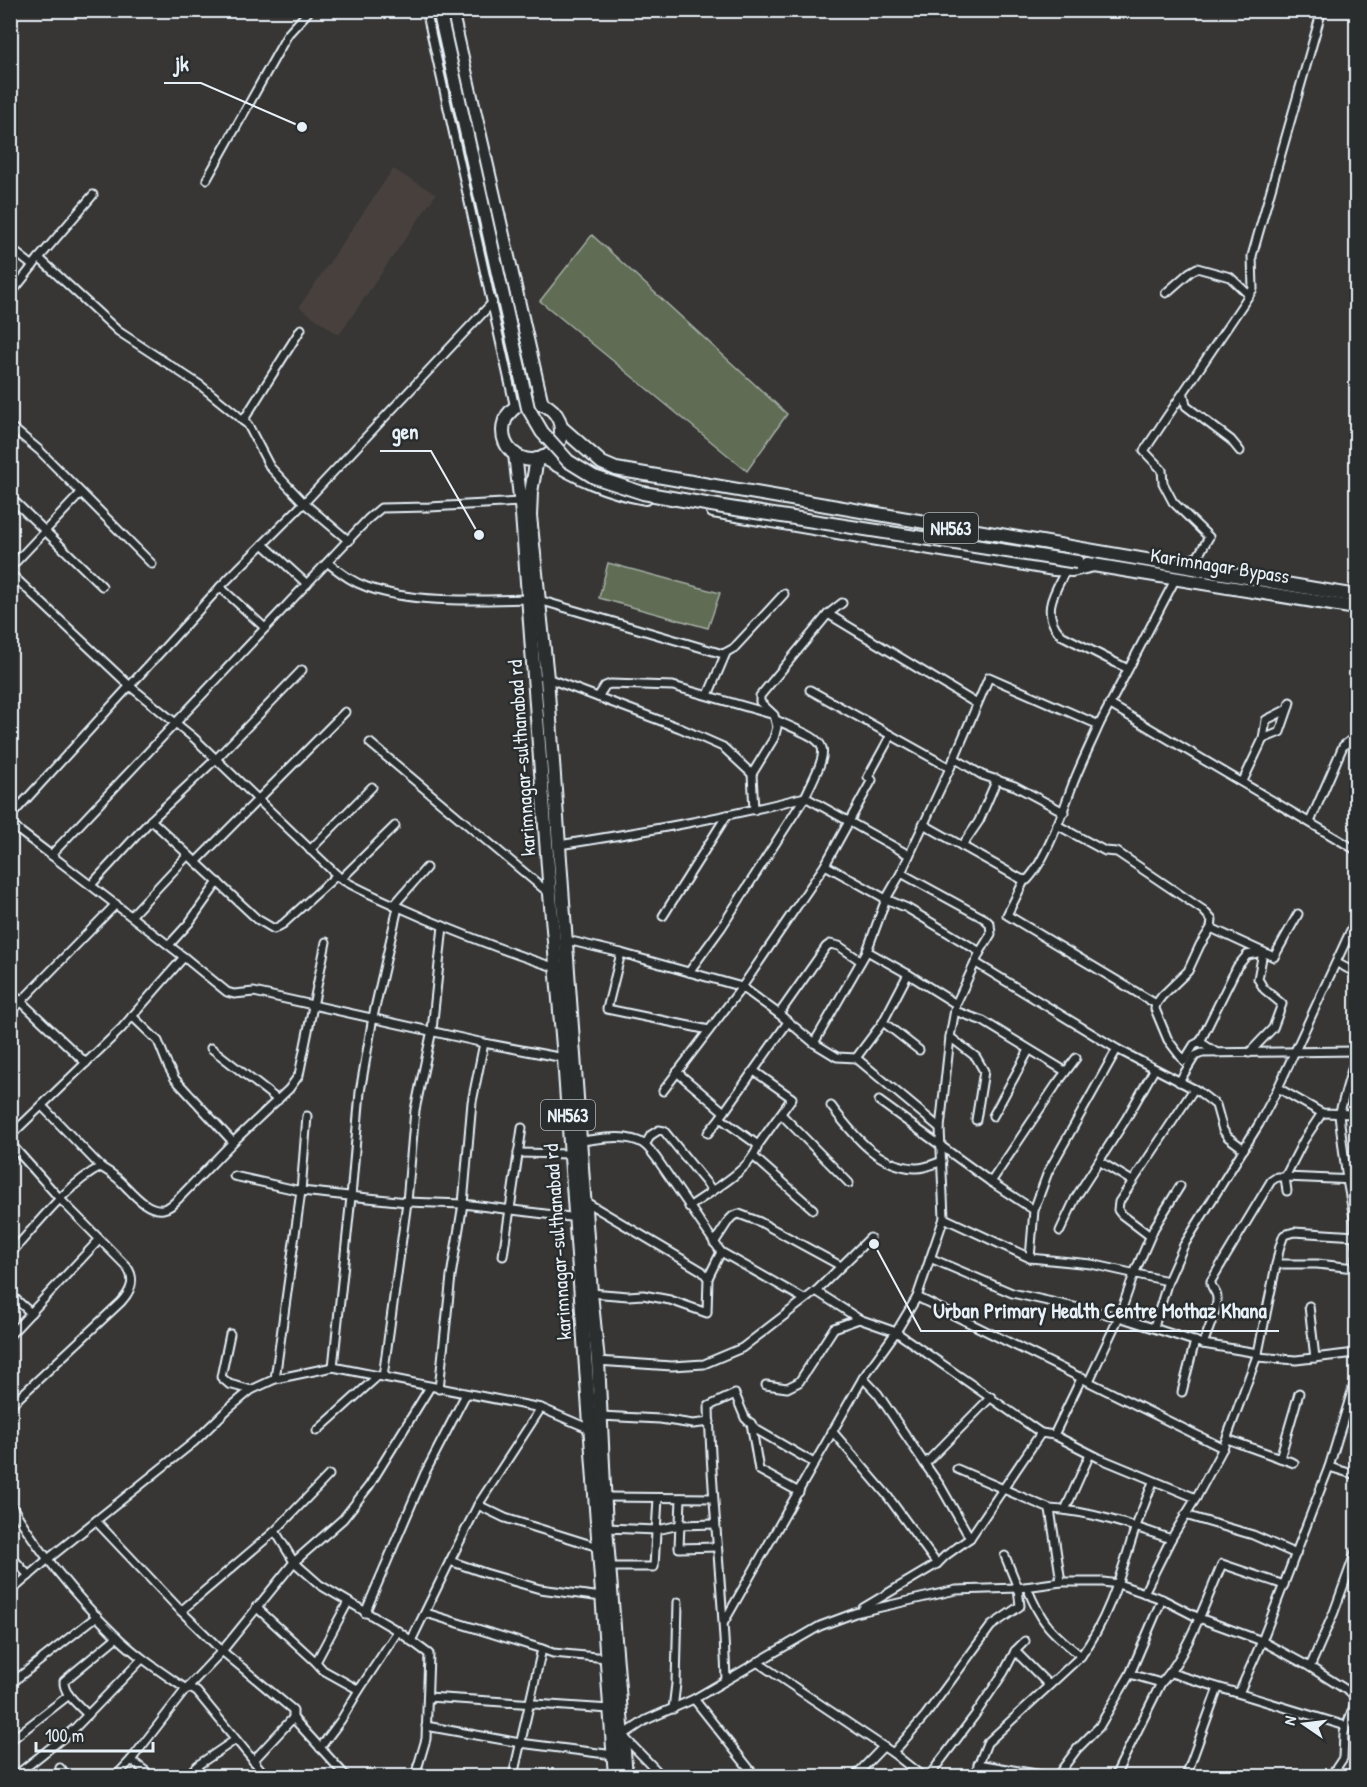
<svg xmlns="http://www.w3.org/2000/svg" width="1367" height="1787" font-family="'Patrick Hand',sans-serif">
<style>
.built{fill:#46413d}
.green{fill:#616c53;stroke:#a4aea6;stroke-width:1.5}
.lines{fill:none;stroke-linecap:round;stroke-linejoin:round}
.minor-casing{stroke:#e8f1f8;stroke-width:11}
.trunk-casing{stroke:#e8f1f8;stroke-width:16}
.minor{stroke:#2a2d2e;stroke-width:7}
.trunk{stroke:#2a2d2e;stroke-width:12}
.trunk-bridge-casing{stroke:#e8f1f8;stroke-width:16;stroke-linecap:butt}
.trunk-bridge{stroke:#2a2d2e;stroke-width:12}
.labels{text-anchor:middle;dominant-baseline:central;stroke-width:5;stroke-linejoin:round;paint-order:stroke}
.shield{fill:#2a2d2e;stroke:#afb6bb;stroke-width:1.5}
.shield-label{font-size:18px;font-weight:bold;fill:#e8f1f8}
.street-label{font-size:20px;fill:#e8f1f8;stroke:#2a2d2e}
.leader{fill:none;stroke:#e8f1f8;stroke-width:2}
.callout-dot{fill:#e8f1f8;stroke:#2a2d2e;stroke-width:2}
.callout-label{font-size:21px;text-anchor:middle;font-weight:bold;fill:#e8f1f8;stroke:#2a2d2e;stroke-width:5;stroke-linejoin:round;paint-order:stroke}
</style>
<rect width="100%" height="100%" fill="#373635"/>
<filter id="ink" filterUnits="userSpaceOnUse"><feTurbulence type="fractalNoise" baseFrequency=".0167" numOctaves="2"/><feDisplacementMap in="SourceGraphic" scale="12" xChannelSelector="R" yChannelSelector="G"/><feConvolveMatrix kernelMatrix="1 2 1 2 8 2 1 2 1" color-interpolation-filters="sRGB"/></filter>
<g filter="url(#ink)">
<path class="built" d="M 393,169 L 436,194 L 339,335 L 299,307 Z"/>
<g class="green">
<path d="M 592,235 L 787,414 L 747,471 L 540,301 Z"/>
<path d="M 608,563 L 720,593 L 708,628 L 599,598 Z"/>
</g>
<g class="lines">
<defs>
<g id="minor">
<path d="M 426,10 L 515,408"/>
<path d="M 207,179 L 288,34 L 310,10"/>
<path d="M 10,248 L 33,266"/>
<path d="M 39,258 L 118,331 L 200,385 L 236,414 L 248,425 L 270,467 L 304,503 L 493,302"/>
<path d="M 1166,293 L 1190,272 L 1197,268 L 1230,277 L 1249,295 L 1144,451 L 1162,470 L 1163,483 L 1173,502 L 1209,537 L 1198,556 L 1180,564"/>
<path d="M 10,295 L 39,258 L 93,195"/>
<path d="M 1249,295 L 1253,289 L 1252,256 L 1322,10"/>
<path d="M 1184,395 L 1186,406 L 1231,440 L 1240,451"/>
<path d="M 243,421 L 301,329"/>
<path d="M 10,426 L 39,450 L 152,564"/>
<path d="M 10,497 L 102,586"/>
<path d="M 263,544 L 307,584"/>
<path d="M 328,563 C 340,572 352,582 367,587 C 415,604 478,600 528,599"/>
<path d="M 10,568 L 81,493"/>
<path d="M 1066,570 C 1054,593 1040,612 1061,635 L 1128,669"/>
<path d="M 10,573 L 131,687 L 194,738 L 341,879 C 369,895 397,906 426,919 C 469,937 512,954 557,968"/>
<path d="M 220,587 L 265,628"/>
<path d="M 539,600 L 723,654 L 734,648 L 784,594"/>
<path d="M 828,614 L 977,704"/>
<path d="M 547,678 L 680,728 L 723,747 L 752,774"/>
<path d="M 810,690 L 950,768"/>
<path d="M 708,695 L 726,653"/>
<path d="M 598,697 L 605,686 L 610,684 L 673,686 L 771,714"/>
<path d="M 1109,704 L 1356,850"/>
<path d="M 1288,709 L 1280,732 L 1263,739 L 1266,720 L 1288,709 L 1290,702"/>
<path d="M 776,720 C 832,745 832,741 805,797 L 909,855"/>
<path d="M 370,743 L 550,894"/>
<path d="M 954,758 L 982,775 L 1015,786 L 1064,812"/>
<path d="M 868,777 L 891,735"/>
<path d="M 1243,781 L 1263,739"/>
<path d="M 754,810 L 752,774 L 774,738 L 777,727 L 774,715 L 760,702 L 760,696 L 828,614 L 842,603"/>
<path d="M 10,817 L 220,587 L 304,503 L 349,541"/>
<path d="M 151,820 L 257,919 L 274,929 L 283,924 L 337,875"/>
<path d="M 1310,822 L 1343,746 L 1356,736"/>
<path d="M 10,824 L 51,855 L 368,519 L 381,508 L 429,507 L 521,502"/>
<path d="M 923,824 L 1021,879 L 1027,880 C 1045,862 1062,814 1071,789 C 1079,767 1090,746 1099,725"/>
<path d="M 1057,825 L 1105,851 L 1117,852 L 1203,910 L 1212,920 L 1211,928 L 1200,945 L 1188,971 L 1162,996 L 1156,1004 L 1155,1009 L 1168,1040 L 1184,1061 L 1194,1045 L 1200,1042 L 1217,1053"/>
<path d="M 559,845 C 641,832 724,818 805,797 L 721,928 L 689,972"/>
<path d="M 962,846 L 979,821 L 997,779"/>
<path d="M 310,850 L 372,787"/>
<path d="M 51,855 L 184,957 L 227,992 L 234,994 L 254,992 L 484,1043 L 564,1058"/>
<path d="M 196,862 L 345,712"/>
<path d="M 825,865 L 872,780"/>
<path d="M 901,873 L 985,919 L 990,924 L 991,934 L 980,952"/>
<path d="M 341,879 L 395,826"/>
<path d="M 1024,881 L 1007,915 L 1156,1004"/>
<path d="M 91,885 L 151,820 L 216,759 L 302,670"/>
<path d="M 394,905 L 426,868"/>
<path d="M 131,916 L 188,855"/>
<path d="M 663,916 L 727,815"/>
<path d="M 1211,928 L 1274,957 L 1298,914"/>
<path d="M 567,940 L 621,953 L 742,987 L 825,865 L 886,899 L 907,908 L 980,952 L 956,1004 L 950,1037 L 940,1128 L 944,1218 L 917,1297 L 896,1332 L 1041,1433 L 1054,1435 L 1099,1458 L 1196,1498 L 1171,1539 L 1144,1593"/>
<path d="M 169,945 L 189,923 L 218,882"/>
<path d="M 621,953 L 607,1009 L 709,1030"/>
<path d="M 976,963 L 1117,1049 L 1198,1091 L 1216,1105 L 1223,1130 L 1228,1137 L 1244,1149"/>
<path d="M 1337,963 L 1356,973"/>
<path d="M 908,974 L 867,951 L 886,899 L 901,873 L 950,768 L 989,677 L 1099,725 L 1176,578"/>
<path d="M 10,991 L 86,1063"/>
<path d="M 955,1011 L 983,1021 L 1065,1071"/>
<path d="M 10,1013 L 116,904"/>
<path d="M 779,1014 L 826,947 L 830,944 L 839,946 L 861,961"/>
<path d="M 132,1016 L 158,1041 L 168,1066 L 175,1079 L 233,1142"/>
<path d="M 950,1037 L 976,1057 L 984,1071 L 976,1120"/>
<path d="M 1200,1042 L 1237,967 L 1247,955 L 1263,952 L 1258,979 L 1264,989 L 1282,1004 L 1273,1028 L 1249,1053"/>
<path d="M 814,1043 L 837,1057 L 856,1058 L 883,1022"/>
<path d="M 211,1048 L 278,1100"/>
<path d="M 919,1050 L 883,1022 L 908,974 L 956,1004"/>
<path d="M 1356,1055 L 1339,1115 L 1347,1180 L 1355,1223 L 1356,1287"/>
<path d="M 856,1058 L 940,1128"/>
<path d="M 677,1072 L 724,1112"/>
<path d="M 1179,1082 L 1195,1056 L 1202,1053 L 1356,1051"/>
<path d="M 1278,1088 L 1322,1113 L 1356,1114"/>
<path d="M 663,1091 L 742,987 L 779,1014 L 814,1043 L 867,951"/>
<path d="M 879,1101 L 991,1182 L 1034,1210 L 1030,1258"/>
<path d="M 42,1106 L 101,1167"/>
<path d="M 831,1106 C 853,1134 876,1166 915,1168 C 923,1169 934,1164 942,1161"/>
<path d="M 781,1114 L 849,1183"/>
<path d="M 993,1116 L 1029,1050"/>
<path d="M 720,1118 L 758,1145 L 792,1098 L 754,1071"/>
<path d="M 708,1133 L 720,1118 L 788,1022"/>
<path d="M 10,1136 L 121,1029 L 184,957"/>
<path d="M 581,1141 C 600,1139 626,1133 644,1144 C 649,1148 653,1154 657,1159 L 721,1252 L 804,1299"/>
<path d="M 10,1143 L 61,1200 L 127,1267 C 136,1280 131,1291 121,1302 L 10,1406"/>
<path d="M 645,1145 L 651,1135 L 659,1130 L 664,1131 L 712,1190"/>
<path d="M 518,1153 L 571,1154"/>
<path d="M 753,1156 L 813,1209"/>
<path d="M 1099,1161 L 1132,1181"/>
<path d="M 234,1176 L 301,1191 L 407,1202 L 463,1204 L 578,1218"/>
<path d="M 991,1182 L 1056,1085 L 1076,1058"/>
<path d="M 1287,1191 L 1285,1177 L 1304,1140 L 1322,1113"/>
<path d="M 586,1202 L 702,1271 L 708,1278 L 707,1313 L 670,1300 L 643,1295 L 628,1296 L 591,1293"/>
<path d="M 689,1207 C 708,1193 753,1169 758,1145"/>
<path d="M 1034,1210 L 1048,1172 L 1117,1049"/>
<path d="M 944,1218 L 1030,1258 L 1091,1264 L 1168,1281 L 1154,1327"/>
<path d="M 1060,1231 L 1076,1197 L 1126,1119 L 1154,1070"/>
<path d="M 1150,1236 L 1121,1214 L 1118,1210 L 1119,1202 L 1194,1089"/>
<path d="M 714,1243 L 729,1220 L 733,1216 L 739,1214 L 760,1222 L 841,1266"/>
<path d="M 10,1254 C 35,1227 69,1182 101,1167 C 106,1170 112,1174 117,1178 C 129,1188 145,1212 163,1209 C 170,1208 174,1203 179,1198 L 233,1142 L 289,1089 L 299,1075 L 326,942"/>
<path d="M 503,1256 L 522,1128"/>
<path d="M 930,1258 L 1012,1293 L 1119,1317 L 1203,1344 L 1258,1353"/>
<path d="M 1276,1264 L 1317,1264 L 1355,1268"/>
<path d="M 708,1278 L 721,1252"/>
<path d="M 1168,1281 L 1184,1245 L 1259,1124 L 1278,1088 L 1356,919"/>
<path d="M 816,1291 L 859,1319 L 896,1332 L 863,1378"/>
<path d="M 10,1294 L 31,1313"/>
<path d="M 917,1297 L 1223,1448"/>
<path d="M 1309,1306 L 1315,1358"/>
<path d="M 230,1334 L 221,1377 L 229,1384 L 251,1390"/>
<path d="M 10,1335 L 99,1240"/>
<path d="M 1203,1344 C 1207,1333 1218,1309 1217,1298 C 1217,1291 1210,1288 1211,1281 L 1271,1181 L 1277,1177 L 1285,1177 L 1356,1180"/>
<path d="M 1257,1357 L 1296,1360 L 1356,1353"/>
<path d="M 597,1361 L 672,1366 L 704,1364 L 742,1348 L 816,1291 L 870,1238"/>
<path d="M 333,1367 L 351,1197 L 360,1092 L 373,1017 L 398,907"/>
<path d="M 383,1377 L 407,1202 L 415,1110 L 432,1030 L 443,926"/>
<path d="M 275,1379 L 301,1191 L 307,1116"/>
<path d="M 1089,1381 L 1119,1317 L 1134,1274 L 1154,1228 L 1180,1186"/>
<path d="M 766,1385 L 787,1388 L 799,1382 L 834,1328 L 859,1319"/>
<path d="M 439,1389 L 451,1276 L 463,1204 L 472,1102 L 484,1043"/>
<path d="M 1182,1392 L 1195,1341"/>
<path d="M 600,1416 L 660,1419 L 693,1424 L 710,1422"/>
<path d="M 751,1423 L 759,1470 L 799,1492"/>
<path d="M 317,1431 L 378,1376"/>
<path d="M 832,1431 L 886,1494 L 937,1564"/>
<path d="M 1054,1435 L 1082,1377"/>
<path d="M 1227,1439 L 1294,1463"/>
<path d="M 1280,1458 L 1299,1393"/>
<path d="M 925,1464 L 941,1487 L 970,1538"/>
<path d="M 1329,1467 L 1356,1475"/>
<path d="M 957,1469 L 1050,1509 C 1091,1511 1133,1526 1171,1539"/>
<path d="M 605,1497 L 713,1498"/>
<path d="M 681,1498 L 679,1548 L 717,1547"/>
<path d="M 1196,1498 L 1223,1448 L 1258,1353 L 1280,1246 L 1284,1235 L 1294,1232 L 1356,1236"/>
<path d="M 10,1503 C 37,1549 75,1596 113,1633 C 135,1655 161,1672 186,1689 L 192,1689 L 197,1692 L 266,1776"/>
<path d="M 478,1505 L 505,1518 L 598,1547"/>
<path d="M 1050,1509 L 1061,1582"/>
<path d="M 1065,1510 L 1090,1454"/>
<path d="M 1185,1515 L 1253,1535 L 1296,1554"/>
<path d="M 96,1521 L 181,1611 L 222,1651 L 293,1710 L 293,1718 L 346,1776"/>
<path d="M 606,1528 L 657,1530 L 680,1525 L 715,1524"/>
<path d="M 275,1531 L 294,1562 L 320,1585 L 398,1631 L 429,1654 L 426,1739 L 415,1776"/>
<path d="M 10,1555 L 29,1576"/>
<path d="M 1005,1556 L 1018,1588"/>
<path d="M 450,1561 L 478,1505 L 541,1408"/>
<path d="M 610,1567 L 654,1567 L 658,1498"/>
<path d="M 10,1592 L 48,1559 L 194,1442 L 227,1410 L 251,1390 L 275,1379 L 333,1367 L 541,1408 L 590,1429"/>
<path d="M 348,1602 L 316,1662 L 323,1670 L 359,1690 L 398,1631"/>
<path d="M 256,1607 L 316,1662"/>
<path d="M 863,1608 L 937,1564 L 945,1556 L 970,1538 L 1041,1433"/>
<path d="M 181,1611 L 275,1531 L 329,1475"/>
<path d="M 365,1613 L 425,1473 L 466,1394"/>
<path d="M 426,1613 L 542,1649 L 513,1776"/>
<path d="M 724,1622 L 863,1378 L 878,1394 L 925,1464 L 991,1397"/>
<path d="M 411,1641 L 450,1561 L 485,1573 L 540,1589 L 602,1597"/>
<path d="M 542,1649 L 553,1653 L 607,1658"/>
<path d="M 1015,1651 L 1049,1685"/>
<path d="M 757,1662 L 893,1753 L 922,1776"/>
<path d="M 1310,1667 L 1334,1612 L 1356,1551"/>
<path d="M 10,1671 L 17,1679"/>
<path d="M 1171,1673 L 1346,1726"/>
<path d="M 1130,1674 L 1162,1599"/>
<path d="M 726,1680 C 723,1588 711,1497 709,1406 L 735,1394 L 745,1418 L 757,1430 L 814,1463"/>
<path d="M 10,1684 L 97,1616"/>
<path d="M 1239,1693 L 1262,1641 L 1329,1467 L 1356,1378"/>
<path d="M 428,1697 L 610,1709"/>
<path d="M 694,1699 L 755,1776"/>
<path d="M 673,1709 L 676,1684 L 678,1602"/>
<path d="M 88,1715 C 79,1705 63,1694 64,1681 L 117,1637"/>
<path d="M 426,1726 L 520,1743 L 614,1755"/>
<path d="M 622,1736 L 646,1720 L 694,1699 L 820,1626 L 855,1613 L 956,1590 L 1018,1588 L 1061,1582 L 1103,1582 L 1118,1584 L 1162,1599 L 1199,1618 L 1262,1641 L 1310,1667 L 1356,1696"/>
<path d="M 624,1737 L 662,1776"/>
<path d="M 10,1741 L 69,1695"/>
<path d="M 320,1748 L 341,1720 L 359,1690"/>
<path d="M 893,1753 L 925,1716 L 991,1626 L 1020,1606 L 1018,1588 L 1027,1587 C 1041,1623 1051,1632 1081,1656 C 1109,1618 1121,1573 1135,1529 C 1141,1513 1147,1498 1153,1482"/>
<path d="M 131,1760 L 152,1776"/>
<path d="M 253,1761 L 293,1718"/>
<path d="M 978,1764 L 1048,1776"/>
<path d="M 60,1768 L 67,1776"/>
<path d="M 15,1776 L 74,1729 L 142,1659"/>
<path d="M 116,1776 L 131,1760 L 186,1689 L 222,1651 L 294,1562 L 343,1519 L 369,1486 L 430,1387"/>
<path d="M 186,1776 L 198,1765 L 235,1740"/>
<path d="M 855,1776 L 883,1747"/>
<path d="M 929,1776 L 975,1715 L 1004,1672 L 1015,1651 L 1025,1641"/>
<path d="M 974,1776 L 987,1743 L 1081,1656"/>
<path d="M 1057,1776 L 1077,1749 L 1099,1727 L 1130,1674 L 1161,1683"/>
<path d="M 1115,1776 L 1161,1683 C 1186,1657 1207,1599 1222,1564 L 1284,1585"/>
<path d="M 1186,1776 L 1218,1688"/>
<path d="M 1331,1776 L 1343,1758 L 1344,1733 L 1356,1701"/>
</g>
<g id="trunk">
<path d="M 451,10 L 542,404"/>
<circle cx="532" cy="431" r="29"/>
<path d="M 561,427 L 602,463 L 616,469 L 1356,596"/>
<path d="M 515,454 L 522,514 L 550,894 L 564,1058 L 615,1776"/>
<path d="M 543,457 C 579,478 605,491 646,498"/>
<path d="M 537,459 L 531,492 L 530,516 L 547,678 L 591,1293 L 598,1361 L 606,1528 L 626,1776"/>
<path d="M 713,511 L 1054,569 L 1072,570 L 1094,565"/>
<path d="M 1087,564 L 1356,608"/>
</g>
</defs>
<use href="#minor" class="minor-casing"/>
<use href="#trunk" class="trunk-casing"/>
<use href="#minor" class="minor"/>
<use href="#trunk" class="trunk"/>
<defs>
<path id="trunk-bridge" d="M 439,10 L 528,408 L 542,432 L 568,461 L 594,477 L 643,493 L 723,507 L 1077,562"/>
</defs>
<use href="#trunk-bridge" class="trunk-bridge-casing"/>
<use href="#trunk-bridge" class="trunk-bridge"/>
</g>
</g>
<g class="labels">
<g class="shield">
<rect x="924" y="513" width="54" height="30" rx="4.5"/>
<rect x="541" y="1100" width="54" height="30" rx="4.5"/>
</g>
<g class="shield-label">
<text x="951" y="528">NH563</text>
<text x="568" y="1115">NH563</text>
</g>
<g class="street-label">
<text transform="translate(1220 565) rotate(9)">Karimnagar Bypass</text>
<text transform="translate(521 758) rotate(-94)">karimnagar-sulthanabad rd</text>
<text transform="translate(557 1242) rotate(-94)">karimnagar-sulthanabad rd</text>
</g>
</g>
<path class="leader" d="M302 127L201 83H164M479 535L431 451H380M874 1244L921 1331H1279"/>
<g class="callout-dot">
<circle cx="302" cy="127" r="6"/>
<circle cx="479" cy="535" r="6"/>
<circle cx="874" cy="1244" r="6"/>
</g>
<g class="callout-label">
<text x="182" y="71">jk</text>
<text x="405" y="439">gen</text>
<text x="1100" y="1318">Urban Primary Health Centre Mothaz Khana</text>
</g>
<rect width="1367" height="1787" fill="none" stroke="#2a2d2e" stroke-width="36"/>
<rect x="18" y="18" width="1331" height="1751" fill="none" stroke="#e8f1f8" stroke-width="2" filter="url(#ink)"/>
<g transform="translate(1304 1724) rotate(284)" stroke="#2a2d2e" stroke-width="4.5" paint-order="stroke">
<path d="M0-4.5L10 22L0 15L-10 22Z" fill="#e8f1f8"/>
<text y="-9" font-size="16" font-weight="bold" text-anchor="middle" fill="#e8f1f8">N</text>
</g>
<path d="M36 1742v9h117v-9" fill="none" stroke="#e8f1f8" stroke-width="3"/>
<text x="45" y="1742" font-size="18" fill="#e8f1f8" stroke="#2a2d2e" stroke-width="4.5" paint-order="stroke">100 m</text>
</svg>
